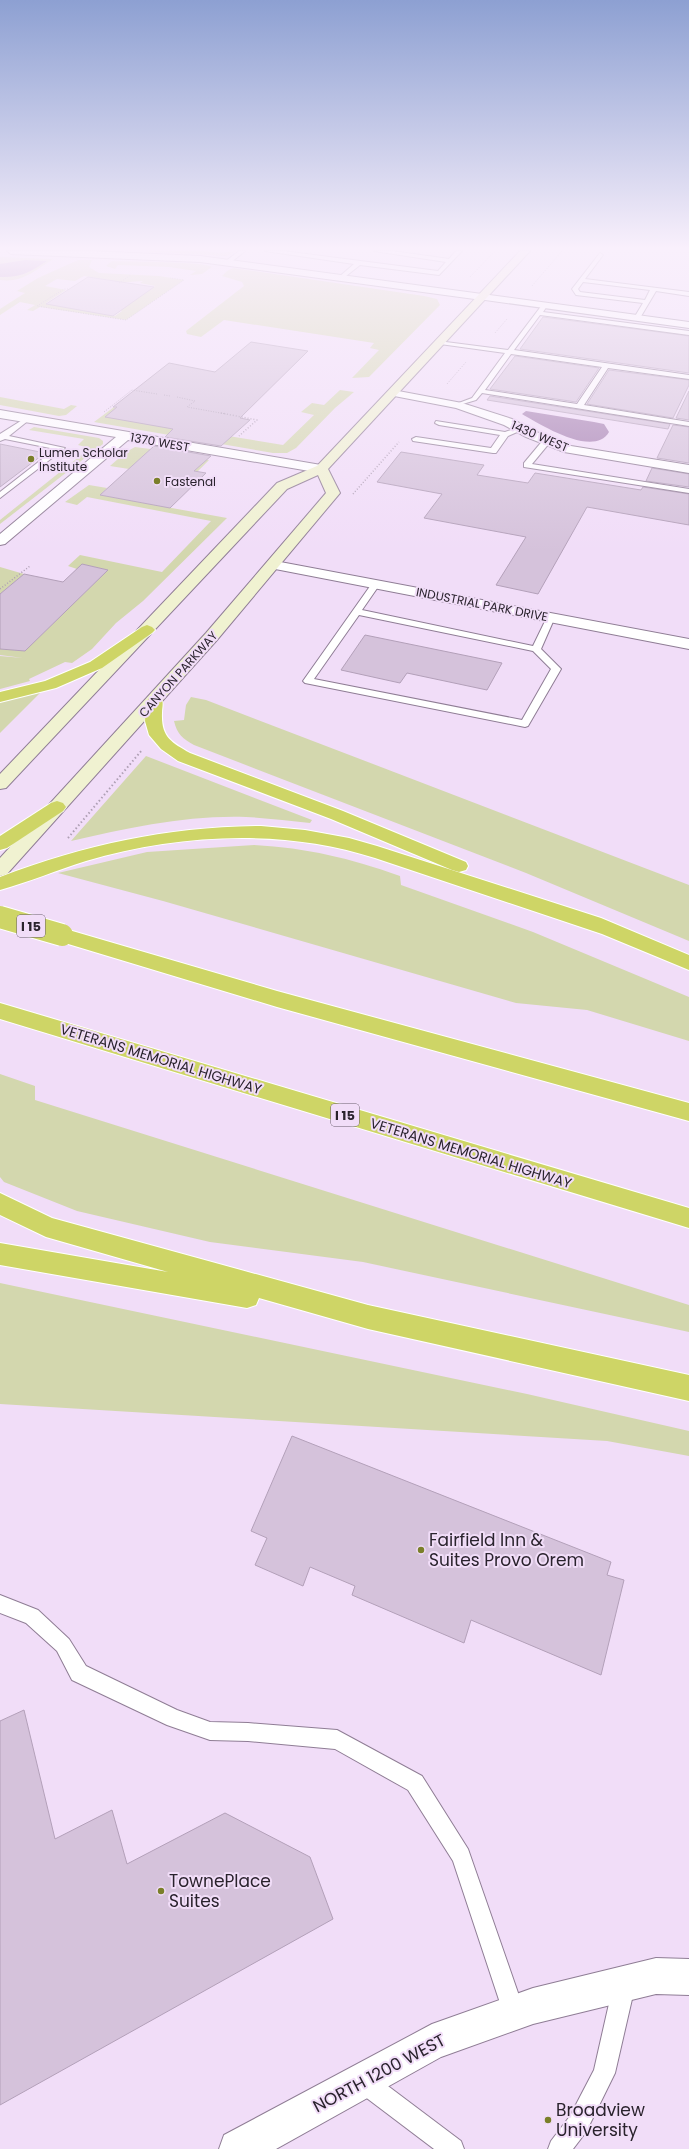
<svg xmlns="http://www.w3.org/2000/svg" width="689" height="2149" font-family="Poppins,sans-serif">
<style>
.green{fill:#d3d7ae;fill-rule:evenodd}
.water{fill:#a681b2}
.building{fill:#d5c2db;stroke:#b3a0b9}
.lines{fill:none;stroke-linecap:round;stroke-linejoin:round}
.service-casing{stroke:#8f7d95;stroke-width:2}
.minor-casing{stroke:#8f7d95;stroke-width:2}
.tertiary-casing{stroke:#8f7d95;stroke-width:2}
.secondary-casing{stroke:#8f7d95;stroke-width:2}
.motorway-casing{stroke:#fff;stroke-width:2}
.path-far2{stroke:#ae9fb4;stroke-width:1;stroke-dasharray:1 1.5;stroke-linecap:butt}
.path-far1{stroke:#ae9fb4;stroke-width:1.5;stroke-dasharray:1 2;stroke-linecap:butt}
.path{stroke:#ae9fb4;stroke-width:2;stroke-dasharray:1.5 2.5;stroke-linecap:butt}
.service{fill:#fff;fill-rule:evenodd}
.minor{fill:#fff;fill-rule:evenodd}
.tertiary{fill:#fff;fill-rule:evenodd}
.secondary{fill:#f0f2d1;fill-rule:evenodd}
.motorway{fill:#ced566;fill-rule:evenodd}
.motorway-bridge-casing{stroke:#fff;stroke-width:24;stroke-linecap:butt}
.motorway-bridge{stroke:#ced566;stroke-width:22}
.poi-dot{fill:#7a7f29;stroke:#f1ddf8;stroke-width:1.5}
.labels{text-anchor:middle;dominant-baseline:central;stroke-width:4;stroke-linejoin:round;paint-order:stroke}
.far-street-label{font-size:12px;fill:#2a232d;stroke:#f1ddf8}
.far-poi-label{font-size:12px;fill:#2a232d;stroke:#f1ddf8;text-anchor:start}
.shield{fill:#f1ddf8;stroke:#665b6a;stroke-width:1}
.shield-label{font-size:13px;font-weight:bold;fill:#2a232d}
.street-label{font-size:14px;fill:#2a232d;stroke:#f1ddf8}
.near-poi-label{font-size:17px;fill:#2a232d;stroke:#f1ddf8;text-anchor:start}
.near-street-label{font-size:17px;fill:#2a232d;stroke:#f1ddf8}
</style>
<rect width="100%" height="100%" fill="#f1ddf8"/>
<g class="green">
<path d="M 138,251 L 206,251 L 218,253 L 237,251 L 226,256 Z"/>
<path d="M 0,257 L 51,259 L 52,260 C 34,271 22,283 0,280 Z"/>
<path d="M 78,260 L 92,260 L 89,267 L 99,273 L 159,276 L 184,280 L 126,320 L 40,307 L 33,311 L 27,310 L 35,305 L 20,302 L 0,315 L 0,309 L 25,293 L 17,291 L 38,278 ZM 84,276 L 115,281 L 115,283 L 143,281 L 140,283 L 155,286 L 119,310 L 122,311 L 115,316 L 46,303 L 66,290 L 45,286 L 57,279 L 75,281 Z"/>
<path d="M 112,261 C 127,262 204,261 212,267 L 202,274 L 190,275 L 196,271 L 169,267 L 118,265 L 115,269 L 106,266 Z"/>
<path d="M 233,268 L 424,296 L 437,299 L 440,305 L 369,377 L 352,378 L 379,350 L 370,348 L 374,343 L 224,320 L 201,337 L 187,334 L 186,331 L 244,286 L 242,282 L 222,276 L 227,271 Z"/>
<path d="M 340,390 L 354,392 L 335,408 L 296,448 L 287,453 L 273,453 L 94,422 L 114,407 L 161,425 L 283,445 L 314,415 L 301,412 L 312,403 L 324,405 Z"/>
<path d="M 0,397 L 64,409 L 71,405 L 77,406 L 66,415 L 59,416 L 0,405 Z"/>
<path d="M 34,427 L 99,438 L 103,441 L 103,444 L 0,524 L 0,520 L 90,448 L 78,445 L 84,439 L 29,430 Z"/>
<path d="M 135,447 L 188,454 L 190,457 L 209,460 L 197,472 L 179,468 L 144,455 L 129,469 L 110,466 L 126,452 Z"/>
<path d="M 89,485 L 107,488 L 100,495 L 227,518 L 143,601 L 116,623 L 92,649 L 72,663 L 65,662 L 29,679 L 30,681 L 0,689 L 0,656 L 23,658 L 0,655 L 0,649 L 25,651 L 108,570 L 82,564 L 77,569 L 68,566 L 80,555 L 162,572 L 211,521 L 87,497 L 77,505 L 65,502 Z"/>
<path d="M 0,567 L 24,574 L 0,594 Z"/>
<path d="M 42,691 L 0,733 L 0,702 Z"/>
<path d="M 191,697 L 206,700 L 689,885 L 689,941 L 526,873 L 194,745 C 183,739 177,734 174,721 L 184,720 L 186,705 Z"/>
<path d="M 146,756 L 312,820 L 310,823 C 289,821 267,818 246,817 C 187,815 128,828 71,841 Z"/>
<path d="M 254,845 C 308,848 349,858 400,876 L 401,885 L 533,932 L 689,997 L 689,1041 L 587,1010 L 516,1003 L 163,901 L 58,873 L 147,852 Z"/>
<path d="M 0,1074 L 35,1086 L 35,1100 L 689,1305 L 689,1332 L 363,1262 L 210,1242 L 77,1211 L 4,1182 L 0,1177 Z"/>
<path d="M 0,1283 L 527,1394 L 689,1431 L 689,1456 L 607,1441 L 0,1404 Z"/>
</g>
<g class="water">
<path d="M 25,260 L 47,261 C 31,272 19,278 0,277 L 0,264 Z"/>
<path d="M 526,411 L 594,422 L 604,424 L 609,432 C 594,458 541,425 522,414 Z"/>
</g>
<g class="building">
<path d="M 88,277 L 154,287 L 113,316 L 46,304 Z"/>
<path d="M 543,317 L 689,336 L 689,373 L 520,349 Z"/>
<path d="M 251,342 L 308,351 L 240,418 L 250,420 L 221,446 L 165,437 L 173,429 L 105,417 L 117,407 L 113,407 L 169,363 L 215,372 Z"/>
<path d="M 515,356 L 599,368 L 576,402 L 490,389 Z"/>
<path d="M 609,370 L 689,380 L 689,385 L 673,418 L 587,404 Z"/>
<path d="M 689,391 L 689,420 L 676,418 Z"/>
<path d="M 490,396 L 670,424 L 668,429 L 487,400 Z"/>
<path d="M 673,425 L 689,427 L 689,463 L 657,458 Z"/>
<path d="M 0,444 L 45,453 L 0,487 Z"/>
<path d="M 154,446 L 211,456 L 194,471 L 206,473 L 170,508 L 100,495 Z"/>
<path d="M 401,452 L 484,465 L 477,475 L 528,483 L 535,473 L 641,490 L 643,487 L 689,494 L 689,525 L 587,507 L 538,594 L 496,585 L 526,537 L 424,518 L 442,494 L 377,482 Z"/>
<path d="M 652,468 L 689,474 L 689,487 L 646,481 Z"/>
<path d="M 82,564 L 108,570 L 25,651 L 0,649 L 0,594 L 24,574 L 63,582 Z"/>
<path d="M 365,635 L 502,663 L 487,690 L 407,673 L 400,683 L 341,670 Z"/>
<path d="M 292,1436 L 611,1562 L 607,1575 L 624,1580 L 601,1675 L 471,1620 L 464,1643 L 352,1595 L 355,1586 L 310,1567 L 303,1586 L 255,1565 L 267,1538 L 251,1531 Z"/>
<path d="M 24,1710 L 55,1839 L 112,1810 L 127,1864 L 225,1813 L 310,1857 L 333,1919 L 0,2105 L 0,1721 Z"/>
</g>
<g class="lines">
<defs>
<g id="service">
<path d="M 239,251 L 245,251 L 230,263 L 226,263 L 226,261 Z"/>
<path d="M 265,251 L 283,251 L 438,271 L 446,262 L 374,251 L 392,251 L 449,259 L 456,251 L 462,251 L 439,275 L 360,265 L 341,280 L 339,277 L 354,264 Z"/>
<path d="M 600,253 L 603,255 L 585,279 L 689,292 L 689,296 L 656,291 L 640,318 L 637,320 L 634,318 L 643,303 L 576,295 L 572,289 ZM 583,282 L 650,290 L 645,300 L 580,292 L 578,289 Z"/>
<path d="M 542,305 L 547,306 L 543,312 L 689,331 L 689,335 L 540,315 L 514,350 L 689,375 L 689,379 L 608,368 L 584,405 L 689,422 L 689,426 L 482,393 L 476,400 L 456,406 L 456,404 L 472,398 L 505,353 L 440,344 L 438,343 L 438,341 L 508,350 ZM 511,354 L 602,367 L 577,404 L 485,390 Z"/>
<path d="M 27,417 L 29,418 L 29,420 L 9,436 L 65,448 L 0,498 L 0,492 L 55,449 L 5,439 L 0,441 L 0,434 Z"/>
<path d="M 436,421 L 505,432 L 520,427 L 524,429 L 508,436 L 496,453 L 493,453 L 413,441 L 412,439 L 416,437 L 491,448 L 500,435 L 439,425 L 435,423 Z"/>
<path d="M 544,439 L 551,441 L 532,464 L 689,489 L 689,493 L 524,467 L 524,463 Z"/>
<path d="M 373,582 L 380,584 L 362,610 L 533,646 L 548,615 L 554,615 L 555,617 L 541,649 L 561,669 L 528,726 L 525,727 L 305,683 L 303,681 ZM 359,615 L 533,651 L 551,669 L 522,720 L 314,679 Z"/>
<path d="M 0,1595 L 38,1610 L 69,1639 L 86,1666 L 177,1710 L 210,1722 L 248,1723 L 337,1730 L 422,1776 L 468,1849 L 525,2013 L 522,2021 L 514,2024 L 506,2021 L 453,1861 L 408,1790 L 335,1749 L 248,1741 L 210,1740 L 167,1725 L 72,1680 L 57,1651 L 26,1623 L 0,1613 Z"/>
<path d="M 624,1975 L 632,1978 L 635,1986 L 615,2073 L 586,2132 L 573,2149 L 548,2149 L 551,2141 L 570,2116 L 594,2070 L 613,1986 L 616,1978 Z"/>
<path d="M 364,2071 L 372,2074 L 461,2141 L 464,2149 L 434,2149 L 356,2090 L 353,2082 L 356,2074 Z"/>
</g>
<g id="minor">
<path d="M 482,294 L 689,322 L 689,328 L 478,299 L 477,297 Z"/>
<path d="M 393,390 L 462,403 L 512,419 L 534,431 L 571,446 L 689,465 L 689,473 L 564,452 L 526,437 L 504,425 L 456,408 L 389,395 L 387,393 L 389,391 Z"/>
<path d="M 0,410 L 321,465 L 327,469 L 321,473 L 128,440 L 5,544 L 0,545 L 0,534 L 116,437 L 0,418 Z"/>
<path d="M 275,561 L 689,639 L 689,649 L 270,568 L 268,565 L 270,562 Z"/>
</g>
<g id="tertiary">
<path d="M 7,251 L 88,251 L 200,256 L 482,294 L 487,297 L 482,300 L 200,262 L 11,254 Z"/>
<path d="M 656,1958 L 689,1959 L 689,1995 L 656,1994 L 533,2024 L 441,2057 L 276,2149 L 219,2149 L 224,2135 L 432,2024 L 533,1988 Z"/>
</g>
<path id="secondary" d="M 520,251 L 530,251 L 328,469 L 340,493 L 217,640 L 7,874 L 0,876 L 0,858 L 206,633 L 326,493 L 318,475 L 287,489 L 6,788 L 0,789 L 0,774 L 277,483 L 317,466 Z"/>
<g id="motorway">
<path d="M 147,625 L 152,627 L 155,630 L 152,633 L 102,668 L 56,688 L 0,702 L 0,692 L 45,681 L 90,662 L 142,627 Z"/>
<path d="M 155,696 L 161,698 C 164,702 162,707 162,713 C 161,737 171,742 190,753 L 343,811 L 466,862 L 468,866 L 466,870 L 459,872 L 452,870 L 331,819 L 178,761 L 161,749 L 149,735 L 145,721 L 147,701 L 149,698 Z"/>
<path d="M 57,801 L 63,803 L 66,807 L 63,811 L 7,848 L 0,850 L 0,836 L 51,803 Z"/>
<path d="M 261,826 L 305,830 L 349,838 L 377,846 L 601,918 L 689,955 L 689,970 L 602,934 L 375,858 C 283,828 178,834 86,861 C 57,870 29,882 0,890 L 0,877 C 88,844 167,827 261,826 Z"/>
<path d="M 62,928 L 277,991 L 689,1103 L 689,1121 L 277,1007 L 55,940 L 52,935 L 55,930 Z"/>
<path d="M 0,1003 L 689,1208 L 689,1228 L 0,1019 Z"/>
<path d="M 0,1193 L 52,1218 L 368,1305 L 689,1375 L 689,1401 L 368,1329 L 259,1298 L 256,1305 L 247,1308 L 0,1265 L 0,1243 L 168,1272 L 46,1237 L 0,1215 Z"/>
</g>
</defs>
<use href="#service" class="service-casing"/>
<use href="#minor" class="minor-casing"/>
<use href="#tertiary" class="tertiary-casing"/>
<use href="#secondary" class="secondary-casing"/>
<use href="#motorway" class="motorway-casing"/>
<g class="path-far2">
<path d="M 470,277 L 495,251"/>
<path d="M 119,283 L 131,275"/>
<path d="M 532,286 L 562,251"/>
<path d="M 68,289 L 64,289 L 37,306 L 126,320 L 184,280 L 170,278"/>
<path d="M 495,333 L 507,319"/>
<path d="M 447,384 L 466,362"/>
<path d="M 164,395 L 170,396"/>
<path d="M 177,397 L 195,401 L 187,407 L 226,414"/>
<path d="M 104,412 L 132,390 L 157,394"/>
</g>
<g class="path-far1">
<path d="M 221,413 L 257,420 L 239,436"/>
<path d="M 353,494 L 399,442"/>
<path d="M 0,589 L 30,566"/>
</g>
<path class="path" d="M 68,838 L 142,750"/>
<use href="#service" class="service"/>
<use href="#minor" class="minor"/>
<use href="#tertiary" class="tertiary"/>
<use href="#secondary" class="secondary"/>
<use href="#motorway" class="motorway"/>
<defs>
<path id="motorway-bridge" d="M 0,917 L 62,935"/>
</defs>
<use href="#motorway-bridge" class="motorway-bridge-casing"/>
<use href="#motorway-bridge" class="motorway-bridge"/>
</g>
<linearGradient id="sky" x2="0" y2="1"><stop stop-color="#8da0d2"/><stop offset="0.45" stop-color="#f9f0fc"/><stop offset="1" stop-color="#f9f0fc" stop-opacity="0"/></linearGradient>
<rect width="689" height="552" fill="url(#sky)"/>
<g class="poi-dot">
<circle cx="31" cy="459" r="4"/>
<circle cx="157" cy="481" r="4"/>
<circle cx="421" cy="1550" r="4"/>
<circle cx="161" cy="1891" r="4"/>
<circle cx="548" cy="2120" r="4"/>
</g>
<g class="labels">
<g class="far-street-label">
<text transform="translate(540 436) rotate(23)">1430 WEST</text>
<text transform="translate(160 442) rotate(10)">1370 WEST</text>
<text transform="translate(482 604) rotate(11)">INDUSTRIAL PARK DRIVE</text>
<text transform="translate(178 674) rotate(-48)">CANYON PARKWAY</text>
</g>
<g class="far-poi-label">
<text x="39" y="452">Lumen Scholar<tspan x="39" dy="14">Institute</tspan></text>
<text x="165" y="481">Fastenal</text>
</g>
<g class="shield">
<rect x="17" y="915" width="28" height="22" rx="3"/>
<rect x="331" y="1104" width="28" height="22" rx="3"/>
</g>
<g class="shield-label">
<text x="31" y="926">I 15</text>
<text x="345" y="1115">I 15</text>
</g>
<g class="street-label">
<text transform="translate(161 1059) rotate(17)">VETERANS MEMORIAL HIGHWAY</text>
<text transform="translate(471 1153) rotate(17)">VETERANS MEMORIAL HIGHWAY</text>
</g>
<g class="near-poi-label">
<text x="429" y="1540">Fairfield Inn &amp;<tspan x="429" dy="20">Suites Provo Orem</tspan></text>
<text x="169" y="1881">TownePlace<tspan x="169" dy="20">Suites</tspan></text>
<text x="556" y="2110">Broadview<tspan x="556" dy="20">University</tspan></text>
</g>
<g class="near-street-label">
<text transform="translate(379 2073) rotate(-28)">NORTH 1200 WEST</text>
</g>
</g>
</svg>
